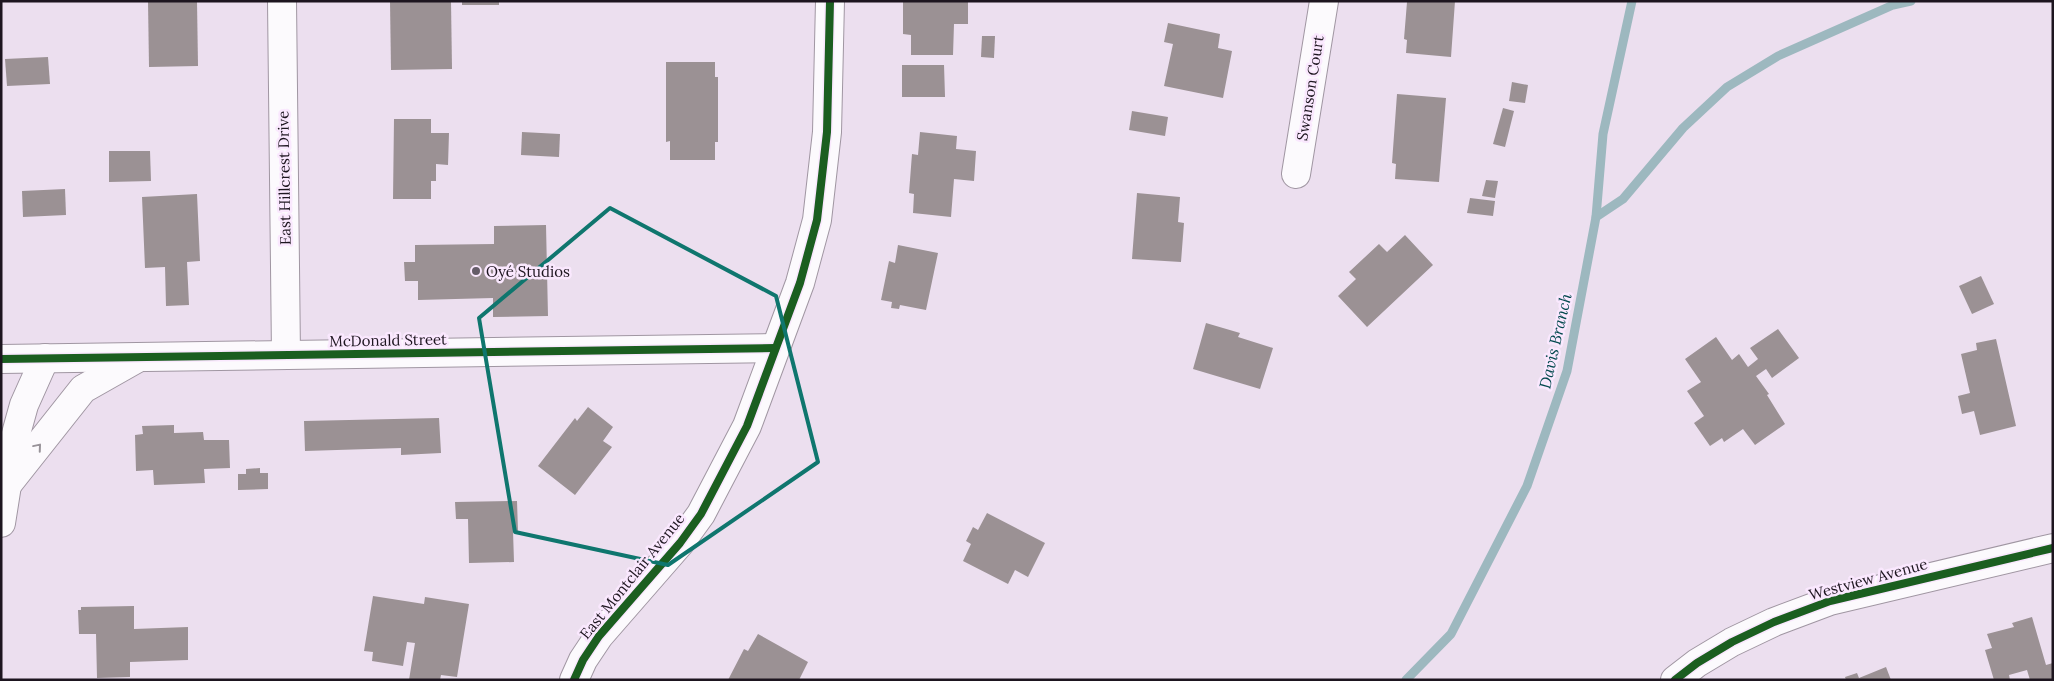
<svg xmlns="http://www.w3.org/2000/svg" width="2054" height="681" font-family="Lora,serif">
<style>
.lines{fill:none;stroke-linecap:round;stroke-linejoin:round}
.stream{stroke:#9db8bf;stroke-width:9}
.building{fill:#9b9194}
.minor-casing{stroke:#a096a2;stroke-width:30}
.minor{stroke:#fcfafd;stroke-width:28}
.cycleway-casing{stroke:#fae8fe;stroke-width:11}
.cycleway{stroke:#1b5e20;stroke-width:8}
.oneway{stroke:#989399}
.marked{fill:none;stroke:#0f766e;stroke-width:4;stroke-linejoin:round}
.poi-dot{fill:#655c68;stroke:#fae8fe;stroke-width:2}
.labels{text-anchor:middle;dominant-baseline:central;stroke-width:5;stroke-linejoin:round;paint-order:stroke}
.street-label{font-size:15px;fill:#1d151f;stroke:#fae8fe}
.poi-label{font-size:15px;fill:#1d151f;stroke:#fae8fe;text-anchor:start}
.water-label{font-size:16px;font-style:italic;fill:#03494e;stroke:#fae8fe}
</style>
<rect width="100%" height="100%" fill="#ecdfef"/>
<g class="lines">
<g class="stream">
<path d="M 1596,217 L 1623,199 L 1683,128 L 1727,87 L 1778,56 L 1893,5 L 1911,1"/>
<path d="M 1406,680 L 1451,634 L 1527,486 L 1567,371 L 1596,217 L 1603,134 L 1632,1"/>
</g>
</g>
<g class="building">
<path d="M 148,1 L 197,1 L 198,66 L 149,67 Z"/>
<path d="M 390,1 L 451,1 L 452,69 L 391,70 Z"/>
<rect x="462" y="1" width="37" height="4"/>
<path d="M 903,1 L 968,1 L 968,24 L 954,24 L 953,55 L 911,55 L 911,35 L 903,34 Z"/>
<path d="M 1411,1 L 1455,1 L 1451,57 L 1406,53 L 1407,40 L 1404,39 L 1407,2 Z"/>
<path d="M 1168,23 L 1220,34 L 1218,48 L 1232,51 L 1223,98 L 1164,86 L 1173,44 L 1164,42 Z"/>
<path d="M 982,36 L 995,36 L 994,58 L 981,57 Z"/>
<path d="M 48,57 L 50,84 L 7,86 L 5,59 Z"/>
<path d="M 666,62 L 715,62 L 715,77 L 718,77 L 718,142 L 715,142 L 715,160 L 670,160 L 670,141 L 666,142 Z"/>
<path d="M 902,65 L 944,65 L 945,97 L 902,97 Z"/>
<path d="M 1512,82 L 1528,85 L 1525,103 L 1509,101 Z"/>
<path d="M 1397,94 L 1446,98 L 1439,182 L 1395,179 L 1396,164 L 1392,163 Z"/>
<path d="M 1503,108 L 1514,111 L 1505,147 L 1493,144 Z"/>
<path d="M 1132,111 L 1168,117 L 1165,136 L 1129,130 Z"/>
<path d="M 394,119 L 431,119 L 431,133 L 449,133 L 448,165 L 436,164 L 436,181 L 431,181 L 431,199 L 393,199 Z"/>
<path d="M 522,132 L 560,134 L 559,157 L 521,155 Z"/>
<path d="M 920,132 L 957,136 L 956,149 L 976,151 L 974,181 L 954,179 L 951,217 L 913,213 L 914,194 L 909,193 L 912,154 L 918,155 Z"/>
<path d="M 109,151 L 150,151 L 151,181 L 109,182 Z"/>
<path d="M 1486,180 L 1498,181 L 1495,198 L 1482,196 Z"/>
<path d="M 65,189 L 66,215 L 23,217 L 22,191 Z"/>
<path d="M 1137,193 L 1180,197 L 1178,222 L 1184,223 L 1181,262 L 1132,259 Z"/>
<path d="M 197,194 L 200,261 L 187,262 L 189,305 L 166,306 L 165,267 L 145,268 L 142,197 Z"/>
<path d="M 1470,198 L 1495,201 L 1493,216 L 1467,213 Z"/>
<path d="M 546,225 L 548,316 L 493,317 L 493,298 L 418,300 L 418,281 L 405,281 L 404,262 L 415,262 L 415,245 L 494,244 L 494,226 Z"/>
<path d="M 1405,235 L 1433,265 L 1367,327 L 1338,296 L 1356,279 L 1349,272 L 1379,244 L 1387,252 Z"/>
<path d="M 898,245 L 938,253 L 926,310 L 900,305 L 899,309 L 891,308 L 892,302 L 881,300 L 889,261 L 895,263 Z"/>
<path d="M 1981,276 L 1994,304 L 1972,314 L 1959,286 Z"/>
<path d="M 1206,323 L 1240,333 L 1238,337 L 1273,348 L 1260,389 L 1193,369 Z"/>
<path d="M 1778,329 L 1799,358 L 1772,378 L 1766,369 L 1756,376 L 1769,394 L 1767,395 L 1785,424 L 1755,445 L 1743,429 L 1724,442 L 1722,438 L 1710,446 L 1694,423 L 1704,416 L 1687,391 L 1701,382 L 1685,359 L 1716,337 L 1732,360 L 1739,354 L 1748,367 L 1758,359 L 1750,348 Z"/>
<path d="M 1996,339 L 2016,426 L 1980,435 L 1974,411 L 1962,414 L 1958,396 L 1970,393 L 1961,354 L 1977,350 L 1976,343 Z"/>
<path d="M 588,407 L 613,427 L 603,441 L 612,447 L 575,495 L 538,466 L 575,418 L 577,421 Z"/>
<path d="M 439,418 L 441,453 L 401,455 L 401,448 L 305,451 L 304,421 Z"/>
<path d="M 174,425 L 174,433 L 203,432 L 204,440 L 229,440 L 230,468 L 204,469 L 205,483 L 154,485 L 153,470 L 136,471 L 135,435 L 143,434 L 142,426 Z"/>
<path d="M 260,468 L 260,473 L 268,473 L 268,489 L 238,490 L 238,474 L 246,474 L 246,469 Z"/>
<path d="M 517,501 L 518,531 L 513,531 L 514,562 L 469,563 L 468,519 L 456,519 L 455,502 Z"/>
<path d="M 987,513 L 1045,543 L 1028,577 L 1015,570 L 1008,584 L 963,561 L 971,544 L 966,541 L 973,527 L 978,530 Z"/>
<path d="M 373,596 L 424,604 L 425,597 L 469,604 L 457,677 L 441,675 L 440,680 L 409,680 L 415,643 L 407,642 L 403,666 L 372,661 L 373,652 L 364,651 Z"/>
<path d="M 134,606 L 134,629 L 188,627 L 188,660 L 130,662 L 130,677 L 97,678 L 96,634 L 79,634 L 78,610 L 81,610 L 81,607 Z"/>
<path d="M 2032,617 L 2046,665 L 2053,663 L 2053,680 L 2030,680 L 2027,670 L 2009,675 L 2010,680 L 1994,680 L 1985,650 L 1992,648 L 1987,634 L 2014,627 L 2012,623 Z"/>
<path d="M 758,634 L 808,662 L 799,680 L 728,680 L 744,649 L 748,651 Z"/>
<path d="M 1886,667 L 1891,680 L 1846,680 L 1845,677 L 1857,673 L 1859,678 Z"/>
</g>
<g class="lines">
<defs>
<g id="minor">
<path d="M 282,1 L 286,355"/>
<path d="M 1296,174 L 1324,1"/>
<path d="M 1,359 L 775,348"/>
<path d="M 7,485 L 83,389 L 136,359"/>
<path d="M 1,523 L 14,441 L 24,405 L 45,358"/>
<path d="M 574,680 L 583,660 L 599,636 L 680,543 L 701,514 L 747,426 L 800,283 L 817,220 L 827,132 L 830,1"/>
<path d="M 1675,680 L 1697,663 L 1732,642 L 1774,622 L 1830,601 L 2053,548"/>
</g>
</defs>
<use href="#minor" class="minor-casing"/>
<use href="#minor" class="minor"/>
<defs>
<g id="cycleway">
<path d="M 1,359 L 775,348"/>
<path d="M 574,680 L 583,660 L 599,636 L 680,543 L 701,514 L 747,426 L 800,283 L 817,220 L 827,132 L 830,1"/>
<path d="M 1675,680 L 1697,663 L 1732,642 L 1774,622 L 1830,601 L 2053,548"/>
</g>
</defs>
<use href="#cycleway" class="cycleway-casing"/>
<use href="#cycleway" class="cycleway"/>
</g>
<defs><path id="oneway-chevron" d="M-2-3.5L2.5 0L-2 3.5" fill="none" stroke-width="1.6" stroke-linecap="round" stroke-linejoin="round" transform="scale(1.25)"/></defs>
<use class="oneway" href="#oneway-chevron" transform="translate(38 447) rotate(-50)"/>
<path class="marked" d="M 610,208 L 776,296 L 818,462 L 668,565 L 515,532 L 479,318 Z"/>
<circle class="poi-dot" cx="476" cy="271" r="5"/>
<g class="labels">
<g class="street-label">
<text transform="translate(1310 88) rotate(-81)">Swanson Court</text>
<text transform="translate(284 178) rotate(-91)">East Hillcrest Drive</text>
<text transform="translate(388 340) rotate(-1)">McDonald Street</text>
<text transform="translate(632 576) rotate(-51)">East Montclair Avenue</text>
<text transform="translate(1868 579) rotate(-15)">Westview Avenue</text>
</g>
<g class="poi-label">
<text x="486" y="271">Oyé Studios</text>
</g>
<g class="water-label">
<text transform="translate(1555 341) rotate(-77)">Davis Branch</text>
</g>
</g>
<rect width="2054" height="681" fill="none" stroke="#1d151f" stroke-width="5"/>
</svg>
